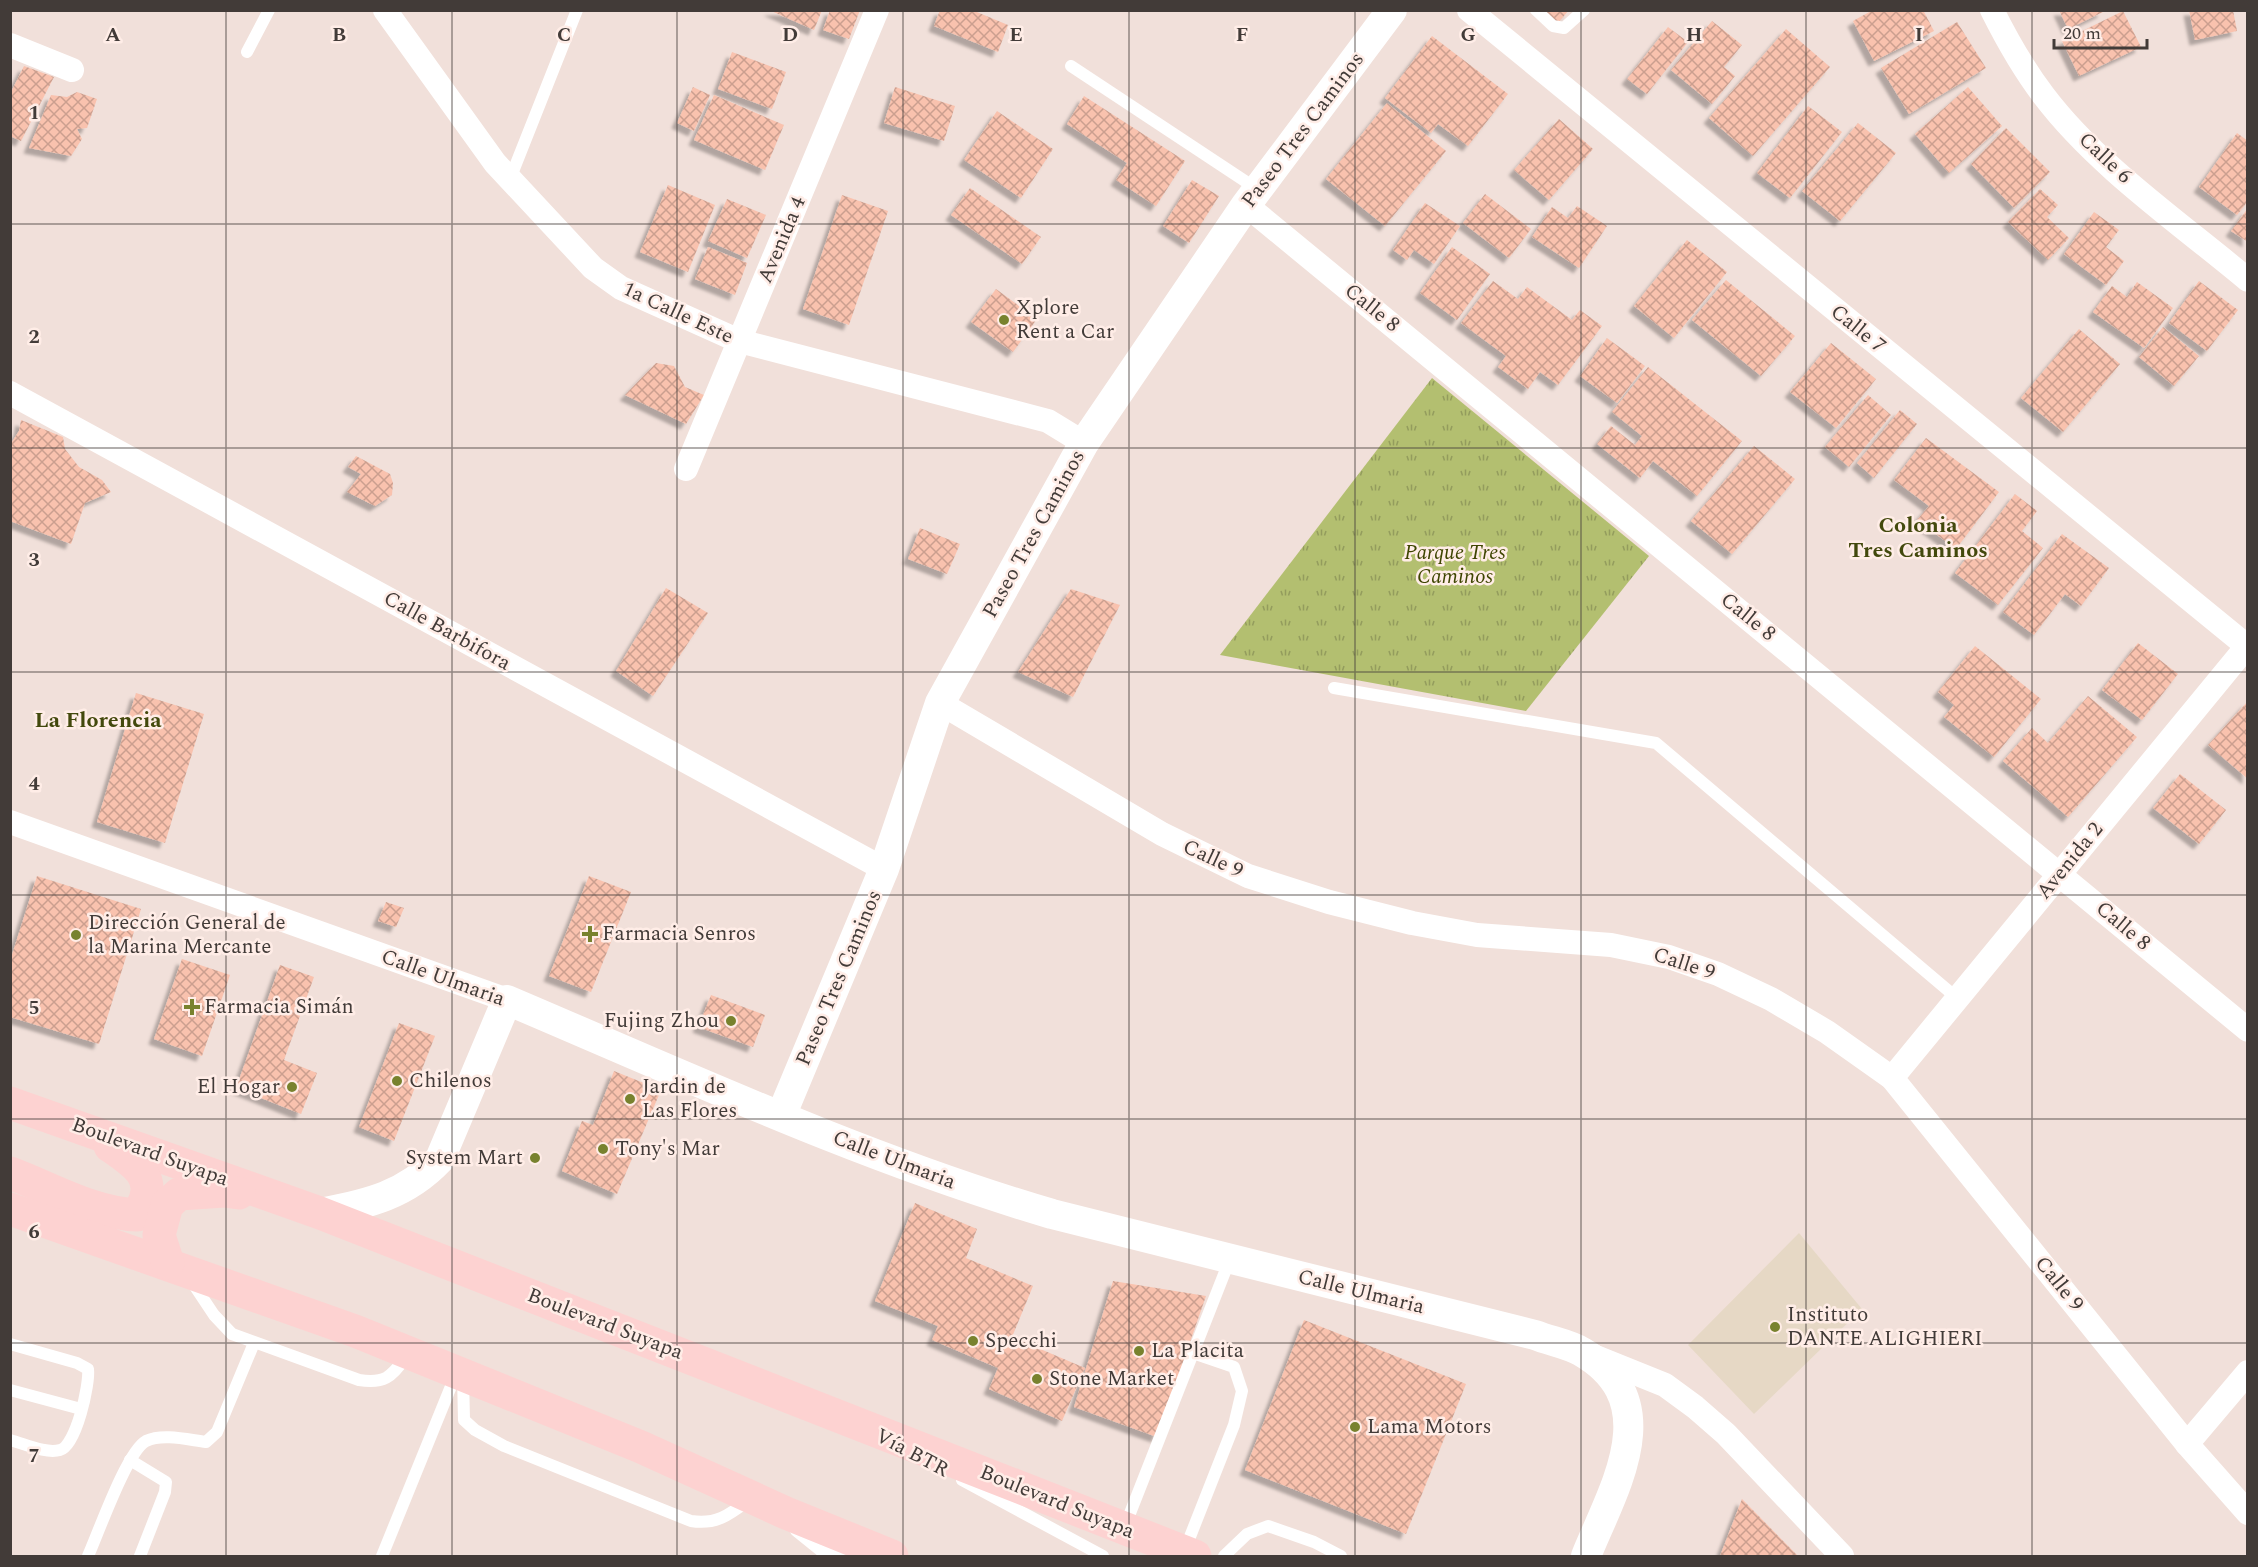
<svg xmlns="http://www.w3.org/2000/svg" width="2258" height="1567" font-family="Spectral,serif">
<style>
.education{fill:#e6d8c5}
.park{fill:url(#park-tufts)}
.building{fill:url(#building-cross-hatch);filter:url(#shadow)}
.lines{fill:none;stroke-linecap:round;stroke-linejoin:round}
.service{stroke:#fff;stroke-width:12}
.minor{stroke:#fff;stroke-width:24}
.tertiary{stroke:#fff;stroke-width:30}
.primary{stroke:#fdd2d1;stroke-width:33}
.grid{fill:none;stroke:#423b38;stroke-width:1.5;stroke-opacity:0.55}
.poi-dot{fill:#78822e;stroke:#ffede7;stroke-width:2}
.labels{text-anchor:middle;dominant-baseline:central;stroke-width:5;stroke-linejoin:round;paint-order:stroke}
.street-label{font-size:21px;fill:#423b38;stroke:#ffede7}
.poi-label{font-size:21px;fill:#423b38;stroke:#ffede7;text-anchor:start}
.park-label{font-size:21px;font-style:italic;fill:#3e4500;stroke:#ffede7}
.neighbourhood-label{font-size:22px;font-weight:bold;fill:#43490d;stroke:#ffede7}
.grid-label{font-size:20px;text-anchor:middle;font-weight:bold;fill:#423b38;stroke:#ffede7;stroke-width:5;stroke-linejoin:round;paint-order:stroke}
</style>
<defs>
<pattern id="park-tufts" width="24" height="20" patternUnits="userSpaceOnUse" patternTransform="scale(1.5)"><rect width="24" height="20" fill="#b3bf70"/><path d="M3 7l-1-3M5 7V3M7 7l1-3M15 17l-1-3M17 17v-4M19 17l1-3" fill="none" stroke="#939c5d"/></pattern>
<pattern id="building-cross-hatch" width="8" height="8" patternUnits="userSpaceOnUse" patternTransform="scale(1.5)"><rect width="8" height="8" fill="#f9c2ae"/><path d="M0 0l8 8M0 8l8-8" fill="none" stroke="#cb9f8f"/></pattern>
<filter id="shadow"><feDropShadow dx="-5.5" dy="5.5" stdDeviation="1.5" flood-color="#0004"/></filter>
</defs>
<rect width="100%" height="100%" fill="#f1e0da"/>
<path class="education" d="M 1799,1233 L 1862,1309 L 1754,1414 L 1688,1345 Z"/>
<path class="park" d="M 1432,378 L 1649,556 L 1526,711 L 1220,655 Z"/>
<g class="building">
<path d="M 769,10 L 822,10 L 814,30 Z"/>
<path d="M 830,10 L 860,10 L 849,39 L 823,30 Z"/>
<path d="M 940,10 L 972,10 L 1008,25 L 998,52 L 934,26 Z"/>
<path d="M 1544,10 L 1569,10 L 1558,23 Z"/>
<path d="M 1873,10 L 1923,10 L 1934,31 L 1874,61 L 1853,21 Z"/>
<path d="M 2059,10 L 2103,10 L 2103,12 L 2068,29 Z"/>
<path d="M 2189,10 L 2233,10 L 2237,31 L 2195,40 Z"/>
<path d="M 2123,11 L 2141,47 L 2079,76 L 2062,41 Z"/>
<path d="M 1712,21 L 1742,45 L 1724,67 L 1735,76 L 1712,104 L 1671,70 Z"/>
<path d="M 1957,22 L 1986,68 L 1909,114 L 1881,68 Z"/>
<path d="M 1668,27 L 1688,42 L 1647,94 L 1627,79 Z"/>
<path d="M 1786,29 L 1830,67 L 1753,156 L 1709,118 Z"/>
<path d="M 1432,36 L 1508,94 L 1468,146 L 1438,124 L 1431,133 L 1385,98 Z"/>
<path d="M 732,52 L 786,72 L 772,109 L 718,89 Z"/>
<path d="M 24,66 L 54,77 L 21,141 L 10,136 L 10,94 Z"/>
<path d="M 693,87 L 710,95 L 694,131 L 677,123 Z"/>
<path d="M 895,87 L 955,106 L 944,141 L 884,123 Z"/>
<path d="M 1968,87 L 2002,126 L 1949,173 L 1915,134 Z"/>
<path d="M 77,92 L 97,99 L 87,128 L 77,129 L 82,139 L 71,156 L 29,148 L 51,95 L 67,97 Z"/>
<path d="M 714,95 L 784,125 L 765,170 L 694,140 Z"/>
<path d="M 1084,96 L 1185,161 L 1156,206 L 1116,180 L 1127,163 L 1067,124 Z"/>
<path d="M 1387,103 L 1446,151 L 1385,226 L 1326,179 Z"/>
<path d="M 1808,106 L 1842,132 L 1790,198 L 1757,173 Z"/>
<path d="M 997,111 L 1053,149 L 1021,198 L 964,160 Z"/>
<path d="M 1559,119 L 1593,149 L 1549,200 L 1514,170 Z"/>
<path d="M 1858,123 L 1896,153 L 1840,221 L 1802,191 Z"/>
<path d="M 2006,128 L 2050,172 L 2014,208 L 1971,164 Z"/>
<path d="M 2237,133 L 2248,141 L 2248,201 L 2237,215 L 2199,187 Z"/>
<path d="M 1192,180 L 1219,196 L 1189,243 L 1163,226 Z"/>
<path d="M 668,185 L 715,205 L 688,272 L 640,252 Z"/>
<path d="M 970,188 L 1041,237 L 1022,264 L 951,215 Z"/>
<path d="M 2040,189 L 2058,205 L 2047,217 L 2069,238 L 2048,260 L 2008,222 Z"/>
<path d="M 1485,194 L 1531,229 L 1509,258 L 1463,223 Z"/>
<path d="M 842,195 L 888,211 L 849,325 L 803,309 Z"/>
<path d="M 727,199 L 766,215 L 747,258 L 708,241 Z"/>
<path d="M 1425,203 L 1460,226 L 1434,264 L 1414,250 L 1407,260 L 1393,250 Z"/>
<path d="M 1577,206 L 1607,226 L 1579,268 L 1532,237 L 1552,207 L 1568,218 Z"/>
<path d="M 2248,208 L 2248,242 L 2231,231 Z"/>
<path d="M 2094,212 L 2119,230 L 2106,247 L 2124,261 L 2106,285 L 2064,254 Z"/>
<path d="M 1687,240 L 1727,272 L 1674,338 L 1634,306 Z"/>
<path d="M 708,247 L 747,263 L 735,295 L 695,279 Z"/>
<path d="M 1452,247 L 1490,274 L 1457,320 L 1420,293 Z"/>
<path d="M 1726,280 L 1795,336 L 1761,376 L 1692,320 Z"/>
<path d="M 1493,281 L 1518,299 L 1527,287 L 1572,320 L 1580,310 L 1602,326 L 1558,385 L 1540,372 L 1528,389 L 1498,367 L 1506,356 L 1461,323 Z"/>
<path d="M 2199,281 L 2238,310 L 2207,351 L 2169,323 Z"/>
<path d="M 2137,282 L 2173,308 L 2144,348 L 2093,312 L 2112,286 L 2127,297 Z"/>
<path d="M 996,289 L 1037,319 L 1013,352 L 971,322 Z"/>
<path d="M 2163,327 L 2199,356 L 2174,386 L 2139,357 Z"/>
<path d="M 2079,329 L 2120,364 L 2063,432 L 2021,398 Z"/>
<path d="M 1607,338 L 1645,366 L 1617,403 L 1580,376 Z"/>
<path d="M 1831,343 L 1876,379 L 1836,428 L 1790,392 Z"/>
<path d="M 656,363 L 674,366 L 685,387 L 704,395 L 686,424 L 625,395 Z"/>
<path d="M 1648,367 L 1742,441 L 1697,496 L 1653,461 L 1640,478 L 1597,444 L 1611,426 L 1635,445 L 1642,436 L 1612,412 Z"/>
<path d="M 1868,395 L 1891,415 L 1849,467 L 1825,447 Z"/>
<path d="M 1900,410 L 1917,424 L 1874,478 L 1857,463 Z"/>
<path d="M 21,420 L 63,437 L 65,449 L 79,467 L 102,480 L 111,492 L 85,503 L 71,544 L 10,521 L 10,445 L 19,431 Z"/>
<path d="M 1926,438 L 1999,492 L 1956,549 L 1917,520 L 1929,506 L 1894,480 Z"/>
<path d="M 1754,446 L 1795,479 L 1732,554 L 1691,521 Z"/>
<path d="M 356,456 L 390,474 L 393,483 L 392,495 L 375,506 L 347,492 L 361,474 L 348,467 Z"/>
<path d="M 2015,494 L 2037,511 L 2022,531 L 2043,548 L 1998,605 L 1955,573 Z"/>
<path d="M 920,528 L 960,544 L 947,574 L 908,559 Z"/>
<path d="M 2062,534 L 2109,568 L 2081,606 L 2065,594 L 2034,635 L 2003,612 Z"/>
<path d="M 666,588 L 708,613 L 653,696 L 616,671 Z"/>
<path d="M 1071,589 L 1120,605 L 1073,697 L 1018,672 Z"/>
<path d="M 2138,643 L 2178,674 L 2142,720 L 2102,690 Z"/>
<path d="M 1975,646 L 2041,699 L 1994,757 L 1944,717 L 1954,705 L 1938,692 Z"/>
<path d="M 136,693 L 204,714 L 165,843 L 97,822 Z"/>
<path d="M 2088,696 L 2137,737 L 2068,817 L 2003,761 L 2032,728 L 2048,743 Z"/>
<path d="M 2248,701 L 2248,779 L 2208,745 Z"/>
<path d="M 2180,774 L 2226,810 L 2199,844 L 2153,808 Z"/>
<path d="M 37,876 L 141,909 L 99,1044 L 10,1017 L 10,961 Z"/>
<path d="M 589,876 L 631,892 L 591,992 L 549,976 Z"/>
<path d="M 386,902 L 404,908 L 396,927 L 378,921 Z"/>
<path d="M 182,959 L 230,975 L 202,1056 L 154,1039 Z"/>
<path d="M 280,965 L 314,977 L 284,1060 L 317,1073 L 301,1114 L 236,1088 Z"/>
<path d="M 711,995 L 765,1015 L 753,1047 L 698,1027 Z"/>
<path d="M 399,1023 L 435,1036 L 394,1141 L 359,1127 Z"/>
<path d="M 614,1071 L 661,1090 L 617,1194 L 562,1171 L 582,1121 L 593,1125 Z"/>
<path d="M 915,1203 L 977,1229 L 966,1258 L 1033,1286 L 1012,1337 L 1085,1368 L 1062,1421 L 989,1389 L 998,1368 L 932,1340 L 938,1326 L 875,1301 Z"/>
<path d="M 1113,1281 L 1206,1296 L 1157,1437 L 1074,1407 Z"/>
<path d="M 1304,1320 L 1466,1384 L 1406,1534 L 1245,1470 Z"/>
<path d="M 1742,1499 L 1798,1556 L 1720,1556 Z"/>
</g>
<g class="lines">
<g class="service">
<path d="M 1536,10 L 1553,26 L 1564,28 L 1584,10"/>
<path d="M 247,52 L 269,10"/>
<path d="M 1071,66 L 1257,189"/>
<path d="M 510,179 L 577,10"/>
<path d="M 1334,688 L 1656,743 L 1957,998"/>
<path d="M 192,1282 L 214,1315 L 232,1334 L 359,1380 C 387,1384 391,1376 408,1355"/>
<path d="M 10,1344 L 77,1363 L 88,1369 C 90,1384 76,1446 60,1450 C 46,1454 25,1444 10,1440"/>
<path d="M 463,1376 L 464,1420 L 475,1430 L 504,1446 L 691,1521 C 716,1525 729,1515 749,1500"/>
<path d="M 10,1390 L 81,1409"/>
<path d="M 130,1460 L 166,1482 L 165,1492 L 140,1556"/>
<path d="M 962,1480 L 1103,1556"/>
<path d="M 1125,1526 L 1230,1259"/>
<path d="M 1184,1552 L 1234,1425 L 1242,1391 L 1234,1367 L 1193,1353"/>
<path d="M 88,1556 C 98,1534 127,1451 146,1441 C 163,1433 189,1440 206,1442 L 217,1432 L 254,1343"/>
<path d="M 382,1556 L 456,1374"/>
<path d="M 1224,1556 L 1247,1534 L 1268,1526 L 1314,1542 L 1341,1556"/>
</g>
<g class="minor">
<path d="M 385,10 L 495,163 L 593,268 L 621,288 L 739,341 L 1048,421 L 1084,443"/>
<path d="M 1469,10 L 2248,647"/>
<path d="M 1992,10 C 2007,40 2024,70 2044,96 C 2097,166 2180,223 2248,280"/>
<path d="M 10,45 L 72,70"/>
<path d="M 1246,205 L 2248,1030"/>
<path d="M 10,393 L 884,869"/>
<path d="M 686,469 L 877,10"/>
<path d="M 940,703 L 1162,834 L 1248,876 L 1329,902 L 1412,923 L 1477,935 L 1611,945 L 1669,957 L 1718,974 L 1771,999 L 1827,1032 L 1892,1078 L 2187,1444 L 2248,1513"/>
<path d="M 10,822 L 507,1000"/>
<path d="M 1892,1078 L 2248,645"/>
<path d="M 1593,1356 L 1665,1385 L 1695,1407 L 1726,1434 L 1842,1556"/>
<path d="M 2187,1444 L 2248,1372"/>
<path d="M 801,1527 L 837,1556"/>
</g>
<g class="tertiary">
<path d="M 781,1116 L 884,869 L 940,703 L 1084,443 L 1246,205 L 1392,10"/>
<path d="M 320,1213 C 368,1204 406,1195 440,1159 L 507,1000 C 686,1076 865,1159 1052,1214 L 1535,1335 C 1550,1341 1569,1344 1582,1352 C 1668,1402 1613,1489 1586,1556"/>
</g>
<g class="primary">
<path d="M 10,1103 L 320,1213 L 1195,1556"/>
<path d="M 10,1173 C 53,1189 92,1213 137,1215 C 161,1180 138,1165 110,1146"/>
<path d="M 10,1209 L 355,1331 L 641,1447 L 786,1513 L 892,1556"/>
<path d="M 168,1263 L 159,1235 L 167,1205 L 179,1194 L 224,1191 L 239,1193"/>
</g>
</g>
<path class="grid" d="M 226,10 L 226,1556M 452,10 L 452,1556M 677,10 L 677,1556M 903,10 L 903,1556M 1129,10 L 1129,1556M 1355,10 L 1355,1556M 1581,10 L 1581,1556M 1806,10 L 1806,1556M 2032,10 L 2032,1556M 10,224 L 2248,224M 10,448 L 2248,448M 10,672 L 2248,672M 10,895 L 2248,895M 10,1119 L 2248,1119M 10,1343 L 2248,1343"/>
<g class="poi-dot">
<circle cx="1004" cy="320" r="6"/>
<path d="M587 925h6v6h6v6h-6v6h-6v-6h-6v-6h6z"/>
<circle cx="76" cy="935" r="6"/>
<path d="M189 998h6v6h6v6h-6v6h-6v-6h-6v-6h6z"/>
<circle cx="731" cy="1021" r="6"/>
<circle cx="397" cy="1081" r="6"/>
<circle cx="292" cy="1087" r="6"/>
<circle cx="630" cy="1099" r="6"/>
<circle cx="603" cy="1149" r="6"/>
<circle cx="535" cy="1158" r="6"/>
<circle cx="1775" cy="1327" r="6"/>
<circle cx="973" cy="1341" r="6"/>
<circle cx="1139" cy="1351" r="6"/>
<circle cx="1037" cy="1379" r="6"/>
<circle cx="1355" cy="1427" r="6"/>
</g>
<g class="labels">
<g class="street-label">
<text transform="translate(1303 130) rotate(-53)">Paseo Tres Caminos</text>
<text transform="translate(2105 158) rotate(43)">Calle 6</text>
<text transform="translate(782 240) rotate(-67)">Avenida 4</text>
<text transform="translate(1372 308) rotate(39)">Calle 8</text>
<text transform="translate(678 313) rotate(25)">1a Calle Este</text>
<text transform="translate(1858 329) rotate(39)">Calle 7</text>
<text transform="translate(1034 534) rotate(-61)">Paseo Tres Caminos</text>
<text transform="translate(1748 617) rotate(39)">Calle 8</text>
<text transform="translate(447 631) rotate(29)">Calle Barbifora</text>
<text transform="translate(1213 859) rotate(25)">Calle 9</text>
<text transform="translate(2070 861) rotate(-51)">Avenida 2</text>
<text transform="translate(2123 926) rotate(40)">Calle 8</text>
<text transform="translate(1684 964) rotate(18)">Calle 9</text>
<text transform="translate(443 978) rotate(20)">Calle Ulmaria</text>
<text transform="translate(839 978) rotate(-67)">Paseo Tres Caminos</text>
<text transform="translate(150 1152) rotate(20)">Boulevard Suyapa</text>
<text transform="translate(894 1160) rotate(21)">Calle Ulmaria</text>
<text transform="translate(2059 1284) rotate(51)">Calle 9</text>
<text transform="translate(1361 1292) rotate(14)">Calle Ulmaria</text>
<text transform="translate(605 1324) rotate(21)">Boulevard Suyapa</text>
<text transform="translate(912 1453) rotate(28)">Vía BTR</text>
<text transform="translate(1057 1502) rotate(22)">Boulevard Suyapa</text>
</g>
<g class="poi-label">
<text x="1016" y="308">Xplore<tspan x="1016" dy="24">Rent a Car</tspan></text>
<text x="88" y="923">Dirección General de<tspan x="88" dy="24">la Marina Mercante</tspan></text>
<text x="602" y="934">Farmacia Senros</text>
<text x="204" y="1007">Farmacia Simán</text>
<text x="719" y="1021" text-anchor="end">Fujing Zhou</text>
<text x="409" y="1081">Chilenos</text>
<text x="280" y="1087" text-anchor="end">El Hogar</text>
<text x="642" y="1087">Jardin de<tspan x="642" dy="24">Las Flores</tspan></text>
<text x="615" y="1149">Tony's Mar</text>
<text x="523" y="1158" text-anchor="end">System Mart</text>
<text x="1787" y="1315">Instituto<tspan x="1787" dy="24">DANTE ALIGHIERI</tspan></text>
<text x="985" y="1341">Specchi</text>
<text x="1151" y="1351">La Placita</text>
<text x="1049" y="1379">Stone Market</text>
<text x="1367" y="1427">Lama Motors</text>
</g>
<g class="park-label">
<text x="1455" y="553">Parque Tres<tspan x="1455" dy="24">Caminos</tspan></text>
</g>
<g class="neighbourhood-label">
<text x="1918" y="525">Colonia<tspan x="1918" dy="25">Tres Caminos</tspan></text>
<text x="98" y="720">La Florencia</text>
</g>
</g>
<g class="grid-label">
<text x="113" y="41">A</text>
<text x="339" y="41">B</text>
<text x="564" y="41">C</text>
<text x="790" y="41">D</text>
<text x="1016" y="41">E</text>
<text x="1242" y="41">F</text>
<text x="1468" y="41">G</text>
<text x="1694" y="41">H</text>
<text x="1919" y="41">I</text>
<text x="34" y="119">1</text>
<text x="34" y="343">2</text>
<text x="34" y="566">3</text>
<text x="34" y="790">4</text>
<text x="34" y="1014">5</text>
<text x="34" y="1238">6</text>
<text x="34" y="1462">7</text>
</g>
<rect width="2258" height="1567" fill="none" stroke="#423b38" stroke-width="24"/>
<path d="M2054 39v9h93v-9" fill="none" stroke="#423b38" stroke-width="3"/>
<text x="2063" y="39" font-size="18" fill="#423b38" stroke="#ffede7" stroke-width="4.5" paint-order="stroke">20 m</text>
</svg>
